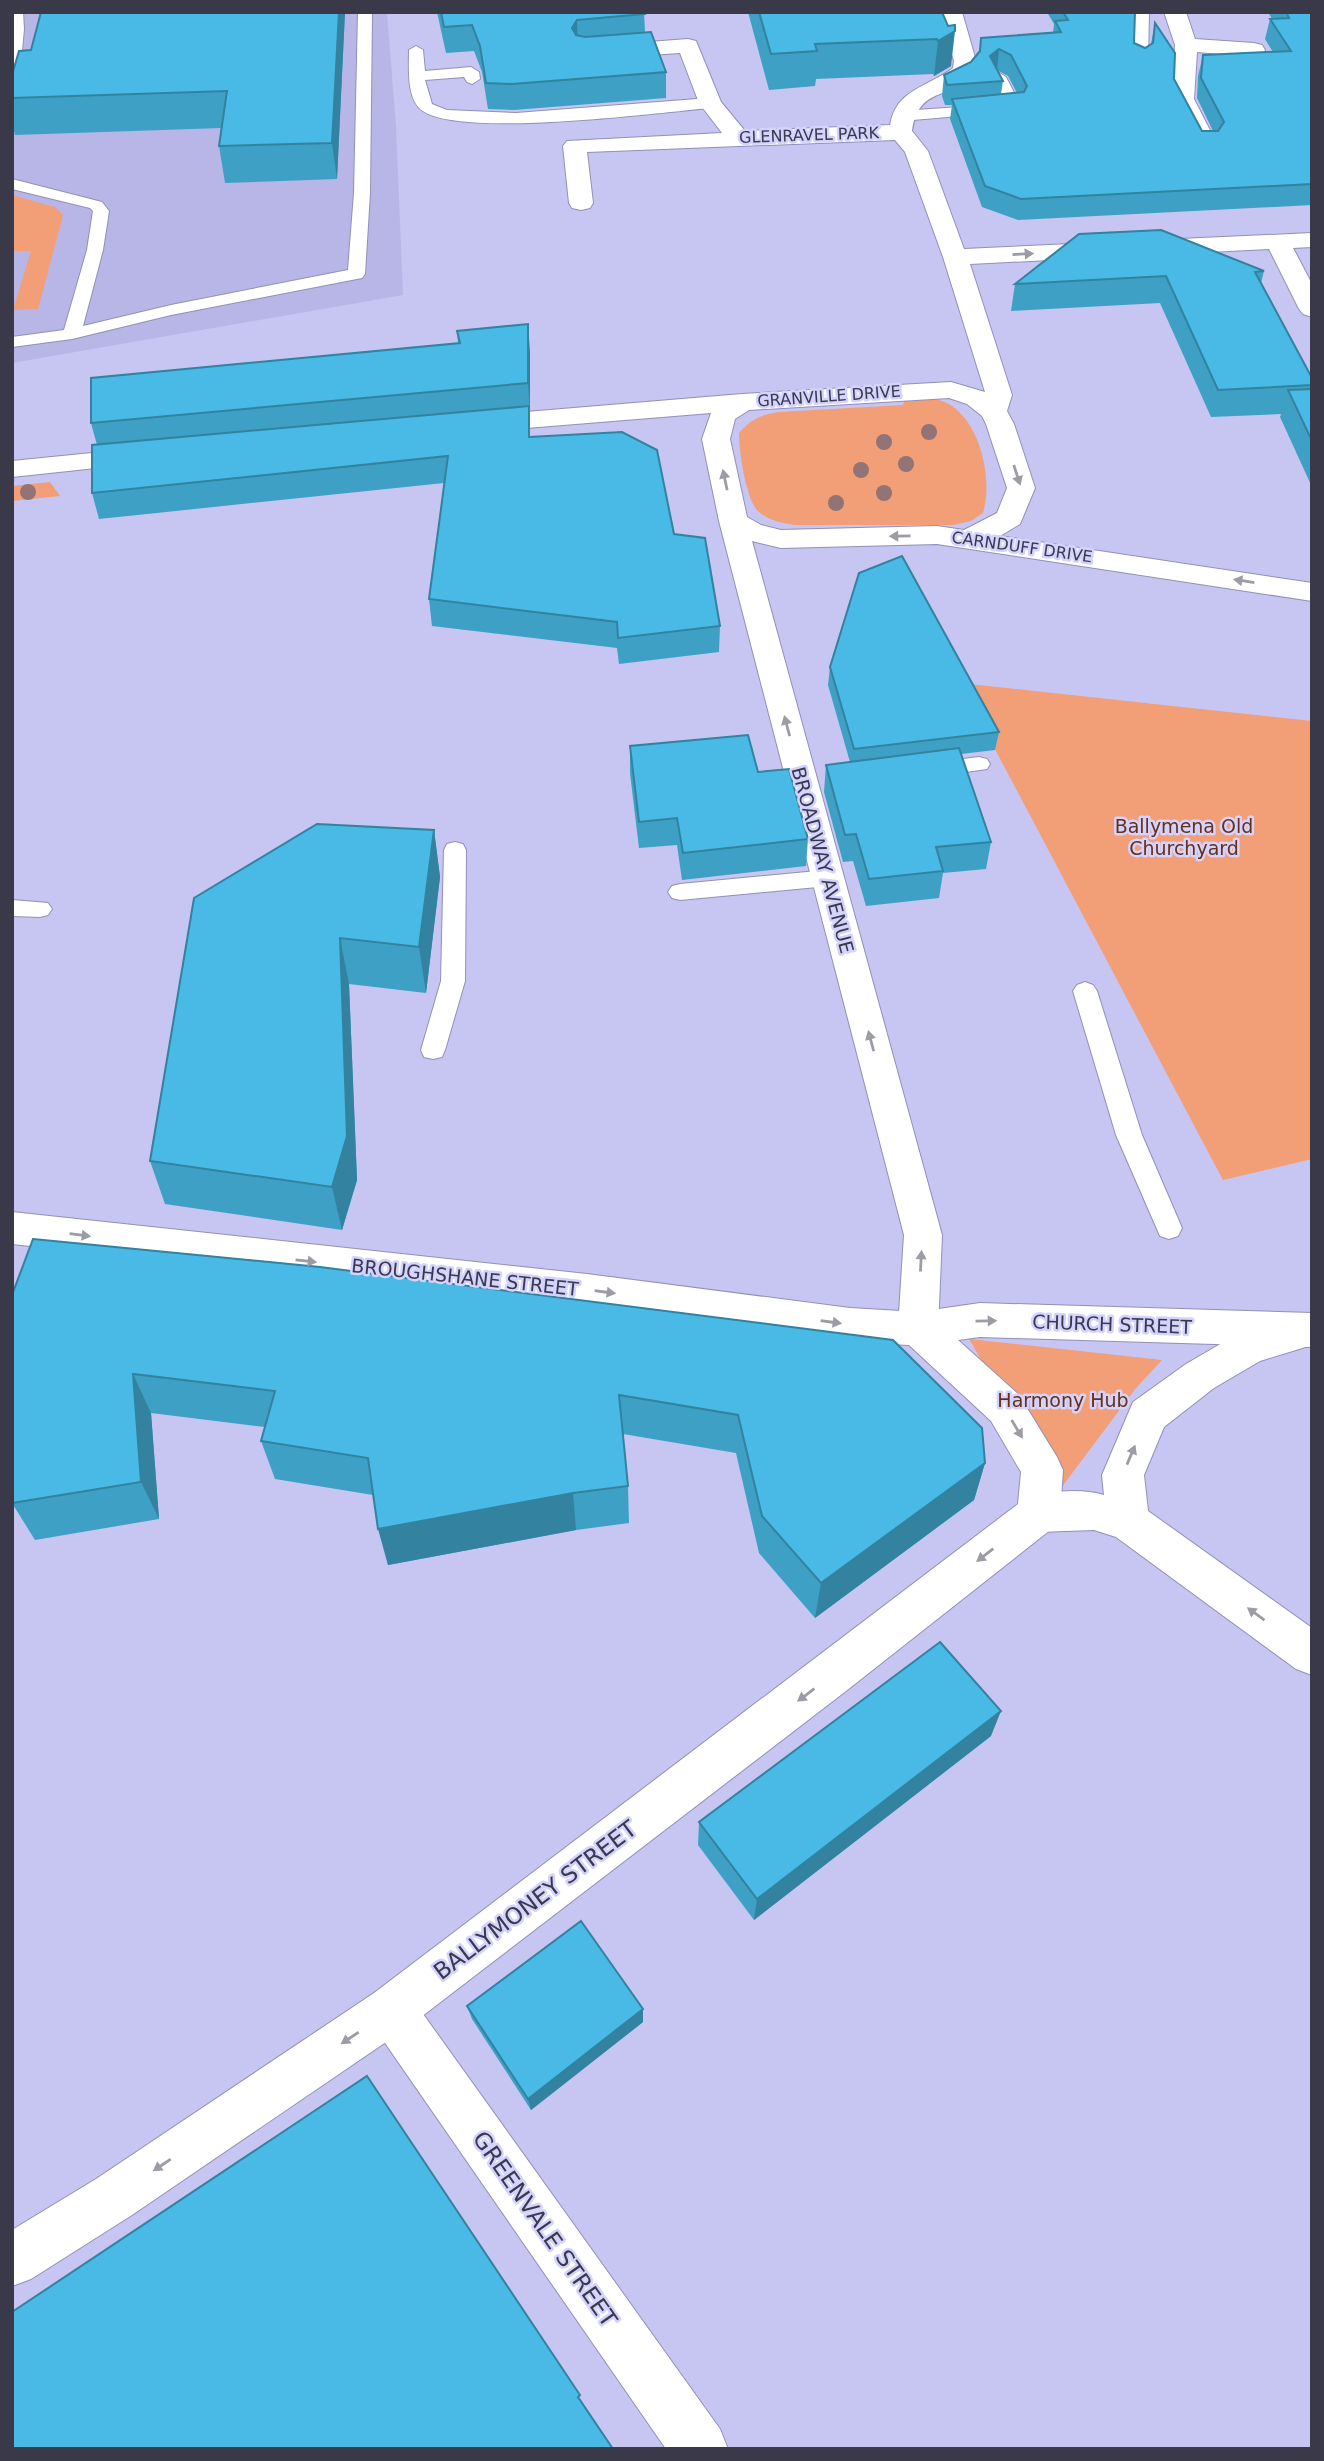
<svg xmlns="http://www.w3.org/2000/svg" width="1324" height="2461" font-family="'DejaVu Sans',sans-serif">
<style>
.built{fill:#b8b6e6}
.green{fill:#f29e76}
.lines{fill:none;stroke-linecap:round;stroke-linejoin:round}
.service-casing{stroke:#9290b9;stroke-width:2}
.pedestrian-casing{stroke:#9290b9;stroke-width:2}
.minor-casing{stroke:#9290b9;stroke-width:2}
.tertiary-casing{stroke:#9290b9;stroke-width:2}
.service{fill:#fff;fill-rule:evenodd}
.pedestrian{fill:#fff;fill-rule:evenodd}
.minor{fill:#fff;fill-rule:evenodd}
.tertiary{fill:#fff;fill-rule:evenodd}
.tree{fill:#927376}
.wall{fill:#3ea0c5;fill-rule:evenodd}
.shaded-wall{fill:#3282a0}
.building{fill:#48bae5;stroke:#3282a0;stroke-width:2}
.oneway{fill:#9c9ca4}
.labels{text-anchor:middle;dominant-baseline:central;stroke-width:5;stroke-linejoin:round;paint-order:stroke}
.far-street-label{font-size:16px;fill:#39394a;stroke:#d4d2fe}
.park-label{font-size:19px;fill:#673012;stroke:#d4d2fe}
.street-label{font-size:19px;fill:#39394a;stroke:#d4d2fe}
.near-street-label{font-size:23px;fill:#39394a;stroke:#d4d2fe}
</style>
<rect width="100%" height="100%" fill="#c7c5f1"/>
<path class="built" d="M 12,12 L 387,12 L 396,127 L 403,295 L 12,363 Z"/>
<g class="green">
<path d="M 12,195 L 55,207 L 63,215 L 38,309 L 13,310 L 31,251 L 12,251 Z"/>
<path d="M 906,396 C 921,397 936,397 949,404 C 981,423 993,480 983,513 L 971,521 L 953,525 L 795,525 C 782,523 770,521 759,512 C 746,501 739,451 739,433 C 751,419 761,415 779,412 L 903,405 Z"/>
<path d="M 50,482 L 60,496 L 12,501 L 12,486 Z"/>
<path d="M 960,683 L 1312,721 L 1312,1159 L 1223,1180 Z"/>
<path d="M 969,1339 L 1162,1360 L 1136,1388 L 1058,1492 Z"/>
</g>
<g class="lines">
<defs>
<g id="service">
<path d="M 12,12 L 23,12 L 24,29 L 20,71 L 12,75 Z"/>
<path d="M 358,12 L 372,12 L 370,193 L 365,274 L 362,278 L 171,315 L 72,339 L 12,347 L 12,337 L 64,330 L 87,250 L 93,211 L 90,208 L 12,189 L 12,179 L 102,202 L 109,211 L 103,250 L 83,326 L 171,305 L 348,270 L 354,193 Z"/>
<path d="M 1135,12 L 1149,12 L 1148,61 L 1140,66 L 1132,61 Z"/>
<path d="M 416,46 L 423,50 L 425,71 L 471,67 L 479,72 L 480,79 L 472,84 L 467,82 L 464,77 L 425,80 L 432,104 L 447,110 L 516,113 L 710,98 L 718,103 L 710,108 C 656,113 462,138 423,111 C 406,100 409,67 409,50 Z"/>
<path d="M 998,72 L 1006,77 L 1022,108 L 1019,111 L 901,121 L 893,116 L 901,111 L 1004,104 L 990,77 Z"/>
<path d="M 979,757 L 987,759 L 990,764 L 987,769 L 930,777 L 922,775 L 919,770 L 922,765 L 930,763 Z"/>
<path d="M 455,842 L 463,844 L 466,850 L 465,981 L 445,1050 L 442,1057 L 433,1059 L 424,1057 L 421,1050 L 441,981 L 444,850 L 447,844 Z"/>
<path d="M 828,870 L 836,872 L 839,878 L 836,884 L 828,886 L 680,900 L 672,898 L 668,892 L 672,886 L 680,884 Z"/>
<path d="M 12,900 L 48,903 L 52,909 L 48,915 L 40,917 L 12,916 Z"/>
<path d="M 1085,982 L 1093,985 L 1097,991 L 1142,1135 L 1182,1228 L 1178,1236 L 1169,1239 L 1160,1236 L 1116,1135 L 1073,991 L 1077,985 Z"/>
</g>
<path id="pedestrian" d="M 391,1985 L 408,1993 L 720,2429 L 728,2449 L 666,2449 L 374,2027 L 366,2010 L 374,1993 Z"/>
<g id="minor">
<path d="M 940,12 L 962,12 L 976,61 L 975,71 C 954,102 919,83 912,131 L 928,151 L 964,249 L 1312,233 L 1312,247 L 1293,248 L 1312,284 L 1312,317 L 1303,314 L 1299,309 L 1269,249 L 970,264 L 1012,395 L 1007,411 L 1014,424 L 1035,488 L 1020,524 L 1000,536 L 1312,583 L 1312,601 L 937,544 L 781,548 L 752,541 L 942,1235 L 938,1329 L 932,1341 L 918,1346 L 904,1341 L 898,1329 L 904,1235 L 719,521 L 702,439 L 711,413 L 477,432 L 467,430 L 463,424 L 467,418 L 477,416 L 742,394 L 951,382 L 985,392 L 943,257 L 905,152 L 895,140 L 587,152 L 593,203 L 590,208 L 581,210 L 572,208 L 569,203 L 563,146 L 567,141 L 722,133 L 699,103 L 680,53 L 604,58 L 596,56 L 593,51 L 596,46 L 688,39 L 696,41 L 721,102 L 745,131 L 890,125 C 896,89 928,87 953,68 L 954,61 ZM 949,398 L 967,404 L 982,416 L 986,424 L 1007,488 L 997,513 L 964,530 L 937,526 L 781,530 L 761,525 L 747,517 L 730,439 L 735,419 L 749,410 Z"/>
<path d="M 1164,12 L 1186,12 L 1195,39 L 1254,43 L 1262,45 L 1265,50 L 1262,55 L 1254,57 L 1197,52 L 1194,99 L 1217,144 L 1213,149 L 1197,149 L 1172,99 L 1175,45 Z"/>
<path d="M 142,448 L 152,450 L 156,456 L 152,462 L 12,477 L 12,461 Z"/>
<path d="M 1305,1313 L 1312,1315 L 1312,1345 L 1260,1361 L 1214,1388 L 1164,1427 L 1144,1475 L 1148,1511 L 1312,1628 L 1312,1675 L 1296,1669 L 1116,1537 L 1094,1530 L 1039,1532 L 1024,1527 L 1018,1513 L 1024,1499 C 1047,1491 1081,1488 1104,1495 L 1102,1475 L 1133,1402 L 1186,1364 L 1234,1336 Z"/>
</g>
<path id="tertiary" d="M 12,1212 L 587,1274 L 850,1308 L 918,1312 L 980,1303 L 1312,1313 L 1312,1347 L 980,1337 L 958,1340 L 1019,1395 L 1057,1457 L 1063,1470 L 1060,1513 L 1054,1527 L 846,1691 L 408,2027 L 132,2215 L 31,2279 L 12,2286 L 12,2230 L 96,2179 L 374,1993 L 1018,1504 L 1021,1472 L 991,1421 L 909,1345 L 850,1342 L 587,1306 L 12,1244 Z"/>
</defs>
<use href="#service" class="service-casing"/>
<use href="#pedestrian" class="pedestrian-casing"/>
<use href="#minor" class="minor-casing"/>
<use href="#tertiary" class="tertiary-casing"/>
<use href="#service" class="service"/>
<use href="#pedestrian" class="pedestrian"/>
<use href="#minor" class="minor"/>
<use href="#tertiary" class="tertiary"/>
</g>
<g class="tree">
<circle cx="929" cy="432" r="8"/>
<circle cx="884" cy="442" r="8"/>
<circle cx="906" cy="464" r="8"/>
<circle cx="861" cy="470" r="8"/>
<circle cx="28" cy="492" r="8"/>
<circle cx="884" cy="493" r="8"/>
<circle cx="836" cy="503" r="8"/>
</g>
<g class="wall">
<path d="M 41,12 L 345,12 L 337,179 L 225,183 L 219,146 L 221,128 L 15,135 L 12,123 L 12,75 L 31,50 Z"/>
<path d="M 437,12 L 644,12 L 645,32 L 666,72 L 666,98 L 514,110 L 488,109 L 482,72 L 474,51 L 446,53 Z"/>
<path d="M 748,12 L 942,12 L 951,66 L 934,76 L 933,74 L 816,79 L 815,86 L 769,90 Z"/>
<path d="M 1047,12 L 1135,12 L 1134,43 L 1145,48 L 1151,44 L 1155,23 L 1174,79 L 1202,131 L 1213,131 L 1197,98 L 1198,76 L 1203,55 L 1273,52 L 1265,39 L 1270,19 L 1272,19 L 1268,12 L 1312,12 L 1312,205 L 1018,220 L 982,207 L 950,119 L 952,105 L 945,105 L 942,96 L 944,75 L 971,62 L 979,52 L 981,38 L 1053,33 L 1054,24 ZM 997,70 L 1008,76 L 1017,93 L 1001,94 L 1003,81 Z"/>
<path d="M 1264,271 L 1261,283 L 1312,378 L 1312,487 L 1280,417 L 1281,414 L 1211,417 L 1160,303 L 1011,311 L 1015,284 Z"/>
<path d="M 457,331 L 530,352 L 530,411 L 529,411 L 530,437 L 674,534 L 720,626 L 719,652 L 619,664 L 617,648 L 432,626 L 429,599 L 444,483 L 99,519 L 92,493 L 97,445 L 91,423 L 458,343 Z"/>
<path d="M 830,667 L 999,732 L 995,750 L 961,754 L 991,842 L 986,869 L 943,873 L 939,898 L 866,906 L 853,861 L 843,862 L 824,792 L 826,765 L 850,762 L 828,685 Z"/>
<path d="M 630,746 L 758,772 L 808,839 L 806,866 L 682,880 L 677,845 L 639,848 L 630,773 Z"/>
<path d="M 434,830 L 440,877 L 426,993 L 349,984 L 357,1180 L 342,1230 L 165,1204 L 150,1161 Z"/>
<path d="M 33,1239 L 985,1463 L 974,1500 L 815,1618 L 759,1553 L 736,1453 L 623,1434 L 628,1486 L 629,1523 L 576,1530 L 388,1565 L 373,1495 L 275,1479 L 261,1441 L 265,1427 L 151,1413 L 159,1519 L 35,1540 L 12,1503 Z"/>
<path d="M 991,1736 L 754,1920 L 698,1845 L 699,1822 Z"/>
<path d="M 467,2006 L 643,2022 L 531,2110 L 472,2019 Z"/>
</g>
<g class="shaded-wall">
<path d="M 339,12 L 345,12 L 337,179 L 332,143 Z"/>
<path d="M 577,20 L 578,45 L 572,28 Z"/>
<path d="M 955,31 L 951,66 L 934,76 L 938,41 Z"/>
<path d="M 999,49 L 997,70 L 990,56 Z"/>
<path d="M 528,324 L 530,352 L 530,411 L 528,383 Z"/>
<path d="M 434,830 L 440,877 L 426,993 L 419,947 Z"/>
<path d="M 340,938 L 349,984 L 357,1180 L 342,1230 L 332,1187 Z"/>
<path d="M 133,1374 L 151,1413 L 159,1519 L 141,1482 Z"/>
<path d="M 985,1463 L 974,1500 L 815,1618 L 821,1583 Z"/>
<path d="M 573,1493 L 576,1530 L 388,1565 L 378,1529 Z"/>
<path d="M 1001,1711 L 991,1736 L 754,1920 L 757,1899 Z"/>
<path d="M 643,2009 L 643,2022 L 531,2110 L 528,2099 Z"/>
</g>
<g class="building">
<path d="M 41,12 L 339,12 L 332,143 L 219,146 L 227,91 L 12,98 L 12,75 L 19,51 L 31,50 Z"/>
<path d="M 441,12 L 644,12 L 645,14 L 577,20 L 572,28 L 576,35 L 585,37 L 651,32 L 666,72 L 512,84 L 486,83 L 480,46 L 472,25 L 444,27 Z"/>
<path d="M 759,12 L 942,12 L 948,26 L 955,25 L 955,31 L 938,41 L 937,39 L 815,44 L 817,51 L 771,54 Z"/>
<path d="M 1063,12 L 1135,12 L 1134,43 L 1145,48 L 1153,43 L 1155,23 L 1175,53 L 1174,79 L 1202,131 L 1218,131 L 1224,122 L 1201,78 L 1203,55 L 1291,51 L 1270,19 L 1289,18 L 1286,12 L 1312,12 L 1312,184 L 1021,199 L 985,186 L 952,99 L 1024,92 L 1027,86 L 1011,55 L 999,49 L 990,56 L 1003,81 L 947,85 L 944,75 L 971,62 L 980,51 L 981,38 L 1061,32 L 1055,21 L 1068,20 Z"/>
<path d="M 1161,230 L 1264,271 L 1255,272 L 1312,378 L 1312,385 L 1218,390 L 1166,276 L 1015,284 L 1079,234 Z"/>
<path d="M 528,324 L 528,383 L 91,423 L 91,378 L 460,343 L 457,331 Z"/>
<path d="M 1312,389 L 1312,441 L 1288,390 Z"/>
<path d="M 529,406 L 529,437 L 622,432 L 657,450 L 674,534 L 705,538 L 720,626 L 618,638 L 617,622 L 429,599 L 448,456 L 92,493 L 92,445 Z"/>
<path d="M 902,556 L 999,732 L 854,749 L 830,667 L 859,573 Z"/>
<path d="M 748,735 L 758,772 L 789,769 L 808,839 L 683,853 L 677,818 L 639,822 L 630,746 Z"/>
<path d="M 959,748 L 991,842 L 936,847 L 943,871 L 869,879 L 856,834 L 845,835 L 826,765 Z"/>
<path d="M 317,824 L 434,830 L 419,947 L 340,938 L 347,1136 L 332,1187 L 150,1161 L 194,898 Z"/>
<path d="M 33,1239 L 320,1267 L 893,1340 L 982,1428 L 985,1463 L 821,1583 L 762,1516 L 738,1415 L 619,1395 L 628,1486 L 573,1493 L 378,1529 L 368,1458 L 261,1441 L 275,1391 L 133,1374 L 141,1482 L 12,1503 L 12,1295 Z"/>
<path d="M 940,1642 L 1001,1711 L 757,1899 L 699,1822 Z"/>
<path d="M 581,1921 L 643,2009 L 528,2099 L 467,2006 Z"/>
<path d="M 367,2076 L 580,2395 L 578,2397 L 613,2449 L 12,2449 L 12,2312 Z"/>
</g>
<defs><path id="oneway-solid" d="M-6-.8H1V-3.2L6.5 0L1 3.2V.8H-6Z" transform="scale(1.75)"/></defs>
<g class="oneway">
<use href="#oneway-solid" transform="translate(1023 254) rotate(-3)"/>
<use href="#oneway-solid" transform="translate(1017 475) rotate(72)"/>
<use href="#oneway-solid" transform="translate(725 480) rotate(-102)"/>
<use href="#oneway-solid" transform="translate(900 536) rotate(179)"/>
<use href="#oneway-solid" transform="translate(1244 581) rotate(-171)"/>
<use href="#oneway-solid" transform="translate(787 726) rotate(-105)"/>
<use href="#oneway-solid" transform="translate(871 1041) rotate(-105)"/>
<use href="#oneway-solid" transform="translate(80 1235) rotate(7)"/>
<use href="#oneway-solid" transform="translate(306 1261) rotate(6)"/>
<use href="#oneway-solid" transform="translate(921 1261) rotate(-87)"/>
<use href="#oneway-solid" transform="translate(605 1292) rotate(8)"/>
<use href="#oneway-solid" transform="translate(986 1321) rotate(-1)"/>
<use href="#oneway-solid" transform="translate(831 1322) rotate(8)"/>
<use href="#oneway-solid" transform="translate(1017 1429) rotate(59)"/>
<use href="#oneway-solid" transform="translate(1131 1455) rotate(-67)"/>
<use href="#oneway-solid" transform="translate(985 1555) rotate(142)"/>
<use href="#oneway-solid" transform="translate(1256 1614) rotate(-144)"/>
<use href="#oneway-solid" transform="translate(806 1695) rotate(143)"/>
<use href="#oneway-solid" transform="translate(350 2038) rotate(146)"/>
<use href="#oneway-solid" transform="translate(162 2165) rotate(146)"/>
</g>
<g class="labels">
<g class="far-street-label">
<text transform="translate(809 135) rotate(-2)">GLENRAVEL PARK</text>
<text transform="translate(829 396) rotate(-4)">GRANVILLE DRIVE</text>
<text transform="translate(1022 547) rotate(8)">CARNDUFF DRIVE</text>
</g>
<g class="park-label">
<text x="1184" y="826">Ballymena Old<tspan x="1184" dy="22">Churchyard</tspan></text>
<text x="1063" y="1400">Harmony Hub</text>
</g>
<g class="street-label">
<text transform="translate(823 860) rotate(75)">BROADWAY AVENUE</text>
<text transform="translate(465 1277) rotate(6)">BROUGHSHANE STREET</text>
<text transform="translate(1112 1324) rotate(2)">CHURCH STREET</text>
</g>
<g class="near-street-label">
<text transform="translate(535 1900) rotate(-37)">BALLYMONEY STREET</text>
<text transform="translate(545 2229) rotate(55)">GREENVALE STREET</text>
</g>
</g>
<rect width="1324" height="2461" fill="none" stroke="#39394a" stroke-width="28"/>
</svg>
